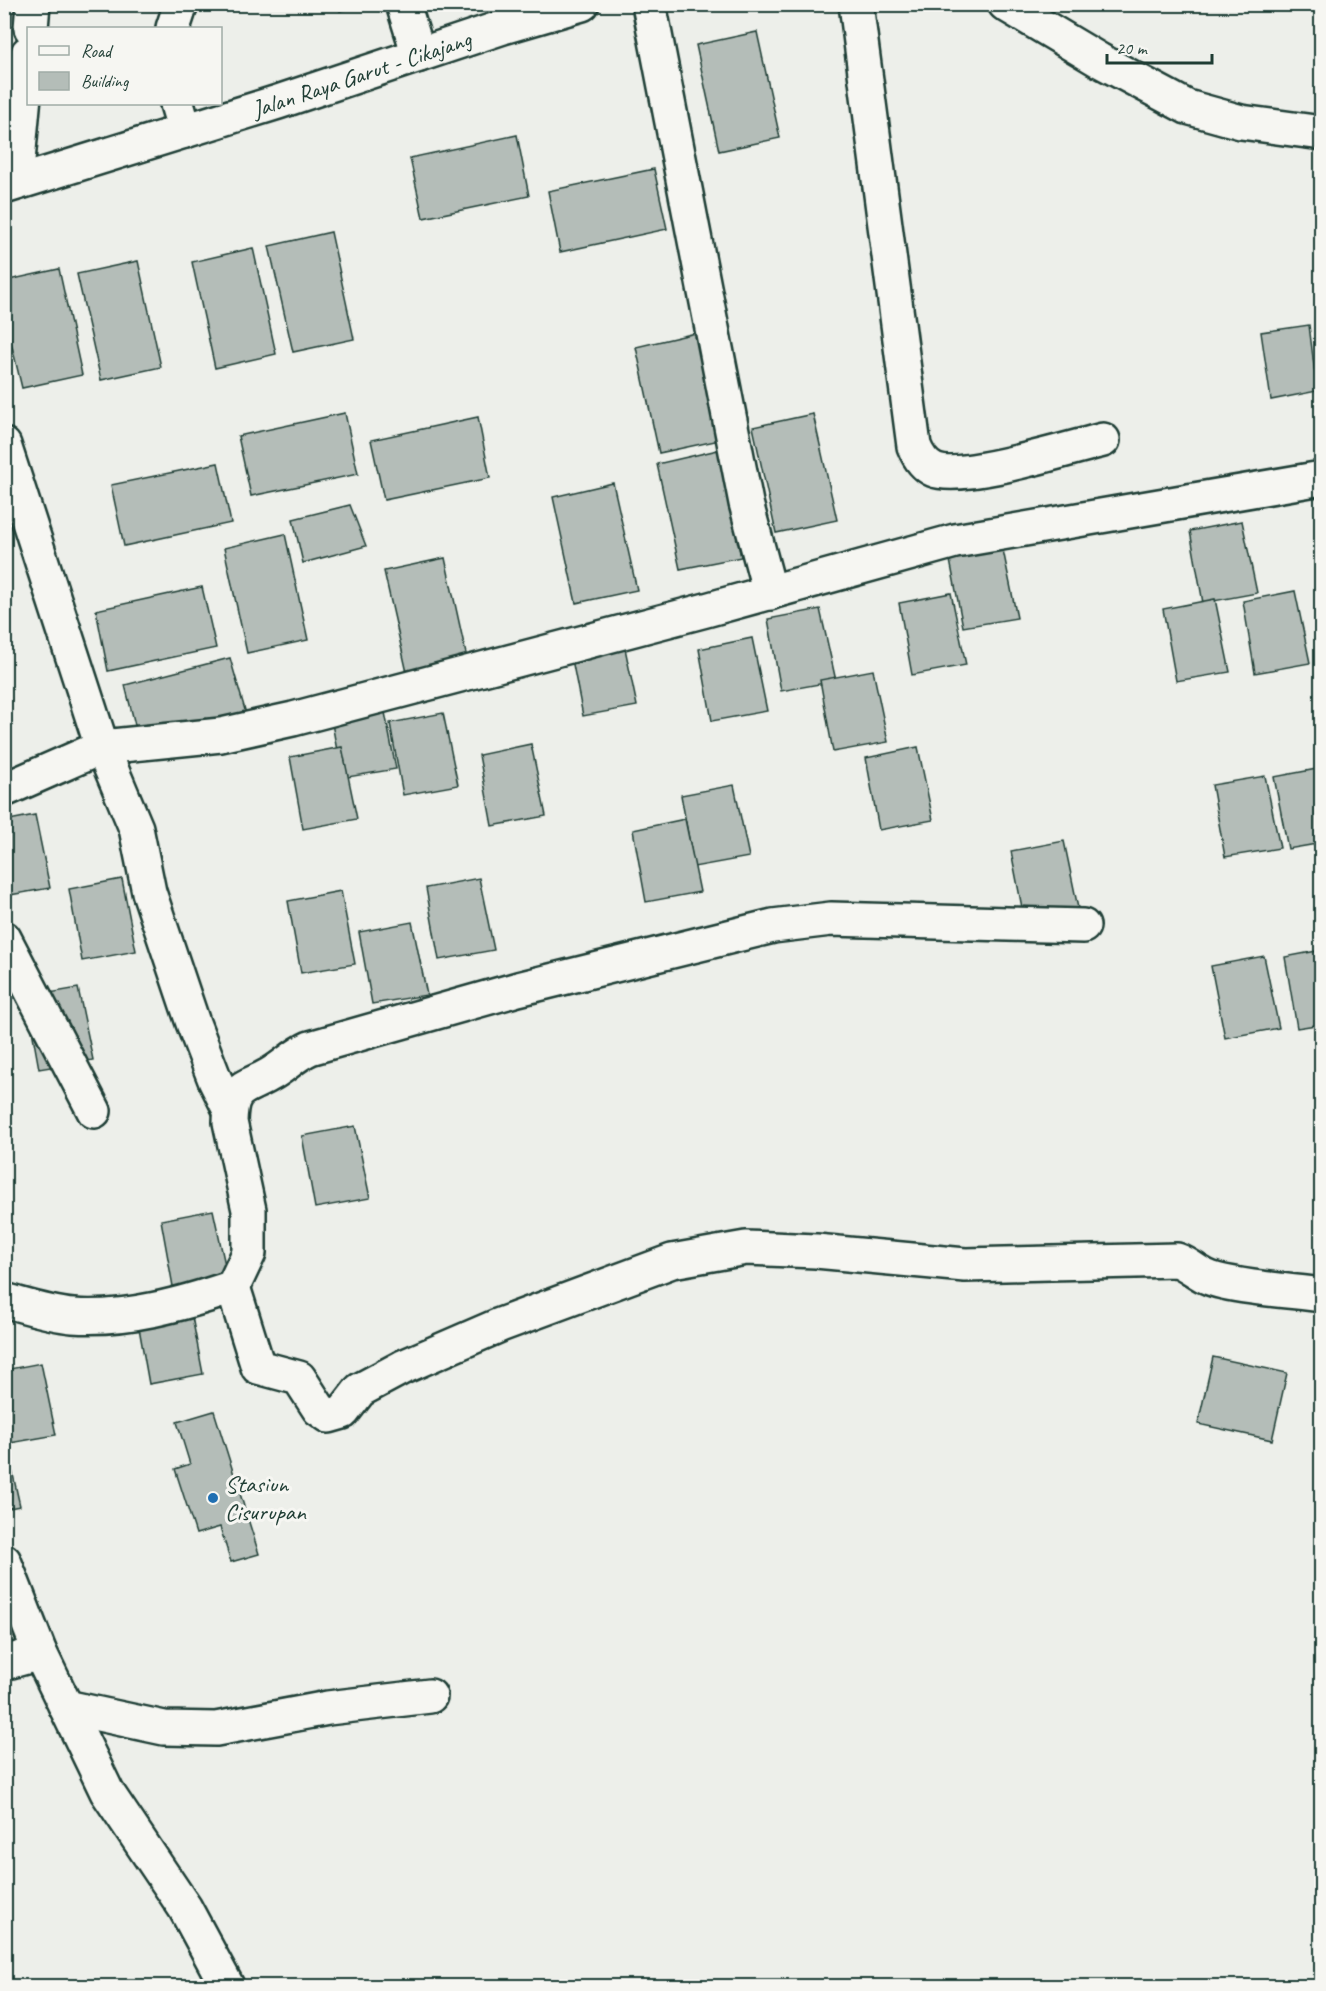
<svg xmlns="http://www.w3.org/2000/svg" width="1326" height="1991" font-family="Caveat,sans-serif">
<style>
.building{fill:#b4bdb8;stroke:#1f3d34;stroke-width:1.5}
.lines{fill:none;stroke-linecap:round;stroke-linejoin:round}
.minor-casing{stroke:#1f3d34;stroke-width:38}
.major-casing{stroke:#1f3d34;stroke-width:38}
.minor{stroke:#f6f6f2;stroke-width:33}
.major{stroke:#f6f6f2;stroke-width:33}
.poi-dot{fill:#1f6fb2;stroke:#f6f6f2;stroke-width:2}
.labels{text-anchor:middle;dominant-baseline:central;stroke-width:6;stroke-linejoin:round;paint-order:stroke}
.street-label{font-size:24px;fill:#1f3d34;stroke:#f6f6f2}
.poi-label{font-size:24px;fill:#1f3d34;stroke:#f6f6f2;text-anchor:start}
</style>
<rect width="100%" height="100%" fill="#edefea"/>
<filter id="ink" filterUnits="userSpaceOnUse"><feTurbulence type="fractalNoise" baseFrequency=".0167" numOctaves="2"/><feDisplacementMap in="SourceGraphic" scale="12" xChannelSelector="R" yChannelSelector="G"/><feConvolveMatrix kernelMatrix="1 2 1 2 8 2 1 2 1" color-interpolation-filters="sRGB"/></filter>
<g filter="url(#ink)">
<g class="building">
<path d="M 338,4 L 363,4 L 340,11 Z"/>
<path d="M 757,32 L 780,138 L 719,151 L 696,45 Z"/>
<path d="M 517,135 L 529,196 L 423,218 L 410,158 Z"/>
<path d="M 654,169 L 667,229 L 560,252 L 548,191 Z"/>
<path d="M 331,232 L 354,339 L 293,352 L 269,246 Z"/>
<path d="M 253,248 L 276,354 L 215,368 L 192,262 Z"/>
<path d="M 138,261 L 161,367 L 101,380 L 77,274 Z"/>
<path d="M 59,269 L 82,375 L 22,388 L 4,313 L 4,281 Z"/>
<path d="M 1309,325 L 1317,391 L 1271,400 L 1261,332 Z"/>
<path d="M 696,333 L 720,440 L 659,453 L 636,347 Z"/>
<path d="M 345,413 L 358,474 L 251,496 L 238,436 Z"/>
<path d="M 813,414 L 837,520 L 776,533 L 753,427 Z"/>
<path d="M 478,417 L 490,478 L 384,500 L 371,440 Z"/>
<path d="M 718,450 L 741,557 L 680,569 L 657,464 Z"/>
<path d="M 218,463 L 231,523 L 124,546 L 111,485 Z"/>
<path d="M 613,483 L 637,590 L 576,603 L 553,497 Z"/>
<path d="M 350,505 L 366,546 L 303,563 L 293,519 Z"/>
<path d="M 1242,521 L 1257,593 L 1203,603 L 1190,531 Z"/>
<path d="M 285,534 L 308,640 L 247,653 L 224,548 Z"/>
<path d="M 1002,545 L 1017,618 L 963,627 L 949,555 Z"/>
<path d="M 445,558 L 468,663 L 408,677 L 384,571 Z"/>
<path d="M 202,587 L 216,648 L 108,671 L 96,610 Z"/>
<path d="M 1295,591 L 1310,663 L 1255,673 L 1243,601 Z"/>
<path d="M 951,593 L 966,665 L 912,675 L 899,603 Z"/>
<path d="M 1215,599 L 1230,672 L 1176,681 L 1163,609 Z"/>
<path d="M 820,609 L 836,681 L 781,691 L 768,619 Z"/>
<path d="M 622,634 L 637,706 L 583,716 L 569,644 Z"/>
<path d="M 752,638 L 767,711 L 712,721 L 699,649 Z"/>
<path d="M 230,658 L 247,717 L 140,745 L 125,685 Z"/>
<path d="M 873,670 L 888,742 L 833,752 L 820,680 Z"/>
<path d="M 382,697 L 396,769 L 342,778 L 329,707 Z"/>
<path d="M 443,713 L 458,785 L 403,795 L 390,723 Z"/>
<path d="M 531,744 L 546,816 L 492,826 L 479,755 Z"/>
<path d="M 342,747 L 357,819 L 303,829 L 290,757 Z"/>
<path d="M 918,747 L 933,820 L 879,830 L 866,758 Z"/>
<path d="M 1322,768 L 1322,843 L 1288,849 L 1274,777 Z"/>
<path d="M 1265,776 L 1280,848 L 1225,857 L 1212,785 Z"/>
<path d="M 734,785 L 749,857 L 694,867 L 681,795 Z"/>
<path d="M 35,815 L 50,888 L 4,896 L 4,821 Z"/>
<path d="M 685,819 L 700,892 L 646,902 L 633,830 Z"/>
<path d="M 1064,841 L 1079,913 L 1025,923 L 1011,851 Z"/>
<path d="M 479,878 L 494,950 L 439,960 L 426,888 Z"/>
<path d="M 122,879 L 136,951 L 82,961 L 69,889 Z"/>
<path d="M 341,891 L 355,964 L 301,973 L 288,901 Z"/>
<path d="M 412,922 L 427,995 L 372,1004 L 359,932 Z"/>
<path d="M 1322,950 L 1322,1024 L 1297,1028 L 1285,957 Z"/>
<path d="M 1264,956 L 1279,1028 L 1225,1038 L 1211,966 Z"/>
<path d="M 78,988 L 93,1060 L 39,1069 L 26,997 Z"/>
<path d="M 355,1126 L 370,1198 L 315,1208 L 302,1136 Z"/>
<path d="M 213,1210 L 229,1283 L 174,1292 L 161,1220 Z"/>
<path d="M 189,1301 L 203,1374 L 149,1384 L 136,1311 Z"/>
<path d="M 1213,1357 L 1287,1373 L 1272,1440 L 1198,1424 Z"/>
<path d="M 41,1363 L 56,1435 L 4,1444 L 4,1370 Z"/>
<path d="M 214,1411 L 259,1554 L 231,1562 L 220,1527 L 196,1534 L 175,1469 L 190,1464 L 177,1422 Z"/>
<path d="M 4,1434 L 20,1506 L 4,1509 Z"/>
</g>
<g class="lines">
<defs>
<g id="minor">
<path d="M 403,4 L 419,55"/>
<path d="M 649,4 L 746,503 L 770,593"/>
<path d="M 856,4 L 914,446 C 918,456 923,465 934,470 C 962,482 1070,448 1103,440"/>
<path d="M 31,28 L 33,4"/>
<path d="M 173,28 L 181,4"/>
<path d="M 177,104 L 185,131"/>
<path d="M 16,182 L 28,53"/>
<path d="M 4,445 L 102,747 L 136,828 L 149,892 L 193,1023 L 215,1080 L 230,1110"/>
<path d="M 4,790 L 102,747 L 221,735 L 293,719 L 706,610 L 955,541 L 1322,478"/>
<path d="M 4,938 L 94,1111"/>
<path d="M 233,1287 L 258,1367 L 299,1378 L 319,1409 L 329,1416 L 343,1412 L 360,1390 L 403,1367 L 500,1325 L 672,1261 L 746,1248 L 816,1251 L 965,1265 L 1177,1260 C 1188,1264 1195,1271 1205,1276 C 1226,1287 1295,1291 1322,1295"/>
<path d="M 4,1300 C 26,1306 50,1314 73,1316 C 126,1320 183,1304 233,1287 L 249,1253 L 249,1210 L 230,1122 C 231,1085 243,1090 269,1075 C 284,1067 294,1055 310,1048 L 518,989 L 773,926 L 831,919 L 1083,926"/>
<path d="M 4,1561 L 40,1653 L 107,1792 L 185,1908 L 227,1986"/>
<path d="M 4,1663 L 40,1653"/>
<path d="M 66,1707 L 164,1728 L 216,1729 L 328,1708 L 430,1696"/>
</g>
<g id="major">
<path d="M 1005,4 L 1099,60 L 1187,107 L 1241,122 L 1322,133"/>
<path id="s1" d="M 4,187 L 278,102 L 503,27 L 582,4"/>
</g>
</defs>
<use href="#minor" class="minor-casing"/>
<use href="#major" class="major-casing"/>
<use href="#minor" class="minor"/>
<use href="#major" class="major"/>
</g>
</g>
<circle class="poi-dot" cx="213" cy="1498" r="6"/>
<g class="labels">
<g class="street-label">
<text stroke="none"><textPath href="#s1" startOffset="375">Jalan Raya Garut - Cikajang</textPath></text>
</g>
<g class="poi-label">
<text x="225" y="1484">Stasiun<tspan x="225" dy="28">Cisurupan</tspan></text>
</g>
</g>
<rect width="1326" height="1991" fill="none" stroke="#f6f6f2" stroke-width="24"/>
<rect x="12" y="12" width="1302" height="1967" fill="none" stroke="#1f3d34" stroke-width="2" filter="url(#ink)"/>
<rect x="27" y="27" width="195" height="78" fill="#f6f6f2" stroke="#a0aca6" stroke-width="1.5"/>
<rect x="39" y="46" width="30" height="9" fill="#f6f6f2" stroke="#a0aca6" stroke-width="1.5"/>
<text x="81" y="57" font-size="18" fill="#1f3d34">Road</text>
<rect x="39" y="72" width="30" height="18" fill="#b4bdb8" stroke="#a0aca6" stroke-width="1.5"/>
<text x="81" y="87" font-size="18" fill="#1f3d34">Building</text>
<path d="M1107 54v9h105v-9" fill="none" stroke="#1f3d34" stroke-width="3"/>
<text x="1116" y="54" font-size="18" fill="#1f3d34" stroke="#f6f6f2" stroke-width="4.5" paint-order="stroke">20 m</text>
</svg>
